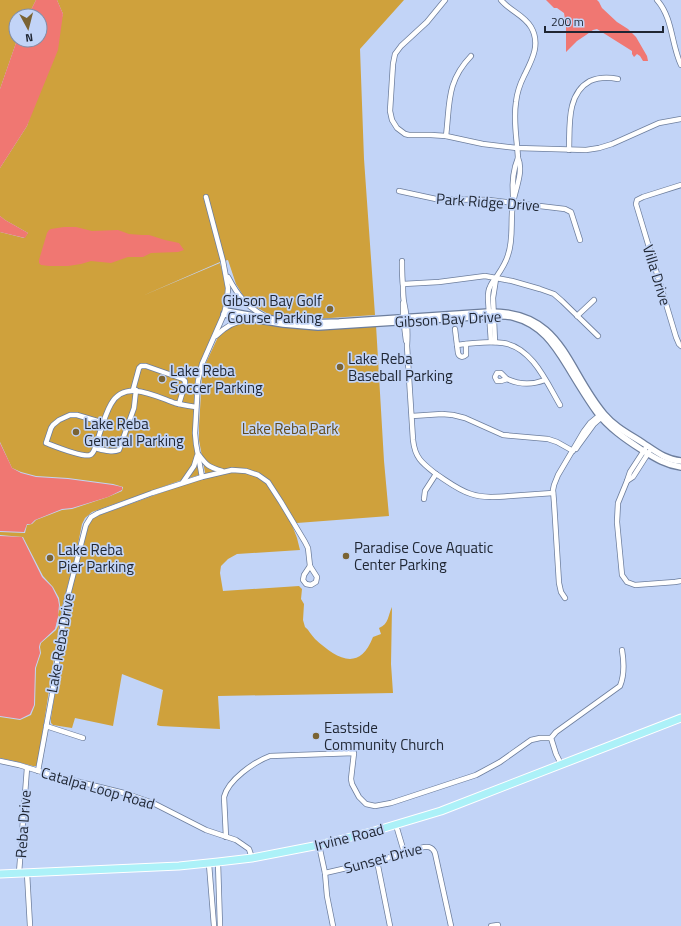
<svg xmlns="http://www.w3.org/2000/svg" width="681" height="926" font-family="'Titillium Web',sans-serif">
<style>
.green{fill:#cfa13c}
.water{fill:#f07772}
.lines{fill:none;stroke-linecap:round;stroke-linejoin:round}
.minor-casing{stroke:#6d7e9d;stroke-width:6}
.tertiary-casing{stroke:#6d7e9d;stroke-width:8}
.primary-casing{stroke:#fff;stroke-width:9}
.minor{stroke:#fff;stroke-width:4.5}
.tertiary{stroke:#fff;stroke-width:5.5}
.primary{stroke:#acf1f8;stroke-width:7}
.poi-dot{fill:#7a6333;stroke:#c2d4f7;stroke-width:1.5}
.labels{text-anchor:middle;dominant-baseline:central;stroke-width:3.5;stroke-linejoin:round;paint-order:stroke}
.street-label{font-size:15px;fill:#1f2633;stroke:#c2d4f7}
.poi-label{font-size:15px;fill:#1f2633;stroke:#c2d4f7;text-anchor:start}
.park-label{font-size:15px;fill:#634c1b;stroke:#c2d4f7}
</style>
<rect width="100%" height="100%" fill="#c2d4f7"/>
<g class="green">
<path d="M 0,0 L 36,0 L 28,16 L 16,16 L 16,40 L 17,40 L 0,89 Z"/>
<path d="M 57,0 L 404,0 L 360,49 L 364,159 L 375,315 L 315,319 L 293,318 L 270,315 L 256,307 L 244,297 L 236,284 L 228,260 L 220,262 L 142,296 L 220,263 C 222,270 224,278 225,285 C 226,305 218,324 210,342 C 203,355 197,368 195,383 L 193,439 L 199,474 L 199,475 L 179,481 L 92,512 L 85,518 L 82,524 L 76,554 L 62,607 L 38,761 L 36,766 L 33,766 L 14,761 L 0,758 L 0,717 L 20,720 L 31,715 L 35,705 L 36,668 L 41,653 L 40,647 L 41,643 L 56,630 L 58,626 L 59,617 L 58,615 L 60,605 L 59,598 L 53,587 L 43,576 L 23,537 L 0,535 L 0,532 L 25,533 L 27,525 L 32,524 L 36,520 L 62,510 L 72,509 L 108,497 L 122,491 L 123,487 L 113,484 L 68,478 L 36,476 L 21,472 L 12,468 L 0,442 L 0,232 L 24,238 L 28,233 L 5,220 L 0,216 L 0,168 L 27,126 L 63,14 Z"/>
<path d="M 242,322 C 266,322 290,329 314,329 L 376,325 L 384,461 L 389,516 L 297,523 L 292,525 L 297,538 L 300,550 L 237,554 L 228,559 L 221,566 L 220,573 L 223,591 L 299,586 L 302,589 L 301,599 L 304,604 L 303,620 L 305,627 C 309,630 311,635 315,639 C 336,658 359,673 373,637 L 381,634 L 379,628 C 389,624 388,615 392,607 L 391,664 L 393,693 L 218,696 L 220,729 L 160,726 L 157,725 L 163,690 L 122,674 L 113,726 L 75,718 L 72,728 L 53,725 L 51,723 L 51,718 L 65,627 L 67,606 L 88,524 L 91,519 L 97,516 L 191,482 L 206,478 L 199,440 L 199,426 L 202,377 L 204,367 L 218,337 L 222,332 L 231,326 Z"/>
</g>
<g class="water">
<path d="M 36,0 L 57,0 L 63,14 L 58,50 L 27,126 L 0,168 L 0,89 L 17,40 L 40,40 L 40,16 L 28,16 Z"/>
<path d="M 546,0 L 597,0 L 599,2 L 602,8 L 617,22 L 628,29 L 636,37 L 647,56 L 648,61 L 643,61 L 640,56 L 637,54 L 634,57 L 632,54 L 632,51 L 597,29 L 593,30 L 586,35 L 577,41 L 566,52 L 566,25 L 564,13 L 557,8 L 554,8 Z"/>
<path d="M 0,216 L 5,220 L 28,233 L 25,238 L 0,232 Z"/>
<path d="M 64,227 L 76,227 L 92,231 L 118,230 L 129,234 L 142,235 L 149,235 L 165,240 L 179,243 L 184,250 L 178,252 L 151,253 L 143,257 L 128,257 L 111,263 L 91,261 L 81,264 L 68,266 L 49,266 L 41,265 L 39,263 L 39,260 L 47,233 L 49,230 L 51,229 Z"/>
<path d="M 0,443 L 12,468 L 21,473 L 36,477 L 68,479 L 113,485 L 122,487 L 122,490 L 108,497 L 72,508 L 62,509 L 35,520 L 31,524 L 27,524 L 24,532 L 0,531 Z"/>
<path d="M 0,536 L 22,537 L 42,577 L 52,587 L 58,599 L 59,605 L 58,616 L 58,617 L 55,629 L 40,643 L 39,647 L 40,653 L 35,668 L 34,705 L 30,714 L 20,719 L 0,716 Z"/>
</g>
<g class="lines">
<defs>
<g id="minor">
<path d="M 445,0 L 427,22 L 401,46 L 395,54 L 393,64 L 390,111 L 392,120 L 397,128 L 405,134 L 409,135 L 431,135 L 446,136 L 483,144 L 517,148 L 586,150 L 599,148 L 612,144 L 659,123 L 681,119"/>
<path d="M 657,0 C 673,18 671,44 681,65"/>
<path d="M 446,136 C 450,104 446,82 471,56"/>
<path d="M 569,150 C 570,127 566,94 590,81 C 599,77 608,77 618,79"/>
<path d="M 681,185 L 643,197 L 637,200 L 636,204 L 676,337 L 679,344 L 681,346"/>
<path d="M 399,191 L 436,199 L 489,200 L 565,209 L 571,212 L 572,215 L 580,240"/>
<path d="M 513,196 C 512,183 513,170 518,158"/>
<path d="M 402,261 C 402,269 402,278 403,286 C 403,291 403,297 404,302 C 407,316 408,331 407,346 L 413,440 C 415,458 422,463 436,474 C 447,481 458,490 471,494 C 483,498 497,497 510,496 C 525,495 539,494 553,493"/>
<path d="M 228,277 C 238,296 247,307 266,317"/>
<path d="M 403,284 L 439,282 L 485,276 L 512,281 L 540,289 L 554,294 L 562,301 L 598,336"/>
<path d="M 403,303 L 403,317 L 406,341"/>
<path d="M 577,316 L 594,300"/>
<path d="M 455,329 L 458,353 C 459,357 463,358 466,355 L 466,344"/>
<path d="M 216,336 C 225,327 234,321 247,320"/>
<path d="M 491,342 L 488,299 C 488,295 488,290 490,287 C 491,283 494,280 497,276 C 501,270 506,262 508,255 C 514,238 510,220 513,203 C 515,190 524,171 518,158 C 517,139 513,121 516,102 C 517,93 520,84 524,76 C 532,60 541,44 531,27 C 524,15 510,11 501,0"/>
<path d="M 495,342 L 493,298 L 496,279"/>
<path d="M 457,345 C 472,343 488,341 503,343 C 532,347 547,383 560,405"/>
<path d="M 497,373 L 501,373 L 507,379 L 501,381 L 497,381 L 495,377 Z"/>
<path d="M 507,379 C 520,385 532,385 545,380"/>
<path d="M 133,390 L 139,368 L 141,366 L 146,366 L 183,379 L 185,381 L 185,384 L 179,404"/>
<path d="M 412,416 L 442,414 L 453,415 L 465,418 L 503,435 L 548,439 L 557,442 L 573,451"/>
<path d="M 104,423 L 77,415 L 70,415 L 59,420 L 53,425 L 51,428 L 46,443 C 54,446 83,458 90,455 C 93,454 94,451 95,448 C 100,434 104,416 111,404 C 125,379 155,396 175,403 C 182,405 189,406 196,407"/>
<path d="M 95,448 C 103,450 112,453 119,450 L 134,408 L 136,390"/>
<path d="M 576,449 L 578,446 L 594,424 L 603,416"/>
<path d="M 649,452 L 633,477 L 627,481 L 618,503 L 617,522 L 622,575 L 627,582 L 635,585 L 675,582 L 681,581"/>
<path d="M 199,455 C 207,466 209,467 222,471"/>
<path d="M 202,477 L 196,444 L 195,433 L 198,381 L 202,364 L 224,314 L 227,301 L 228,288 L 223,261 L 206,197"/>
<path d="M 627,481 L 630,472 L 645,449"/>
<path d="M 183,482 L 194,466 L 197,456"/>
<path d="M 424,499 L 425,491 L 436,474"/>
<path d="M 310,566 L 317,577 L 316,582 L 311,585 L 306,584 L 303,580 L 304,575 Z"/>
<path d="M 565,598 L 561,592 L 559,583 L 554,502 L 553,490 L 554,485 L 558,475 L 584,431 L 590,423 L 601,414"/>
<path d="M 46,726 L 83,738"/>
<path d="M 0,761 L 19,765 L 55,776 L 124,793 L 153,803 L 206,830 L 236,840 L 249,849 L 252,858"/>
<path d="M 561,764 L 556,754 L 551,738 L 556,732 L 620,686 C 625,674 624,662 622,650"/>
<path d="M 38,771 L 52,695 L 66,603 L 86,525 L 91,517 L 98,513 L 152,493 L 202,477 L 232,470 L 246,471 L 258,475 L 268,482 L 281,502 L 305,542 L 308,548 L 310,566"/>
<path d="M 396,825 L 404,852"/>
<path d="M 226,837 L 224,797 C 228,780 254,762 270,756 L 354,753 L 351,779 L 352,784 L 359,797 L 366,804 L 375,806 L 391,803 L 476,775 L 500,762 L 531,740 L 540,738 L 551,738"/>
<path d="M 319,845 L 325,873 L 327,896 L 333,926"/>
<path d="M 377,861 L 390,926"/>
<path d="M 218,862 L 220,926"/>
<path d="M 209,864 L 214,926"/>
<path d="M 19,873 L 27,768"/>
<path d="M 27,873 L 30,926"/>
<path d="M 325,873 L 377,861 L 420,848 C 427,846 432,846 435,853 L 451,926"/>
<path d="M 491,926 L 498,925"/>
</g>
<g id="tertiary">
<path d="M 226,311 L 278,320 L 308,323 L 339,322 L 489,312 C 563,311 566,369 604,414 C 615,427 629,434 643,443 C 655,451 666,460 681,461"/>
<path d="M 224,314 L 283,324 L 318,327 L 489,316 C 497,316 505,315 513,317 C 541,324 554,344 568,367 C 577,382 586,397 596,411 C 609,428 625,439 642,450 C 655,458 666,465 681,467"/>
</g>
<path id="primary" d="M 0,874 L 179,866 L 218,862 L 252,858 L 319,845 L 371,832 L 441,811 L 681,718"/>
</defs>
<use href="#minor" class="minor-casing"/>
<use href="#tertiary" class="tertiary-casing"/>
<use href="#primary" class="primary-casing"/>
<use href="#minor" class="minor"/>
<use href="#tertiary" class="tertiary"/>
<use href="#primary" class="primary"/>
</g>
<g class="poi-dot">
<circle cx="330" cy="309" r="4"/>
<circle cx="340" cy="367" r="4"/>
<circle cx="162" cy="379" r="4"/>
<circle cx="76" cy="432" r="4"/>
<circle cx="346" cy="556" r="4"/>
<circle cx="50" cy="558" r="4"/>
<circle cx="316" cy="736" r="4"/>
</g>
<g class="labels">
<g class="street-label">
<text transform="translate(488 202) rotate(4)">Park Ridge Drive</text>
<text transform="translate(657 275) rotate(73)">Villa Drive</text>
<text transform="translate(448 319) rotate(-3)">Gibson Bay Drive</text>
<text transform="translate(60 643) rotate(-80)">Lake Reba Drive</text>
<text transform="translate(98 788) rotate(16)">Catalpa Loop Road</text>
<text transform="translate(23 824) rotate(-86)">Reba Drive</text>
<text transform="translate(349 837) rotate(-14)">Irvine Road</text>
<text transform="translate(383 858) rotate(-15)">Sunset Drive</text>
</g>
<g class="poi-label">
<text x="322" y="300" text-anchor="end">Gibson Bay Golf<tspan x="322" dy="17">Course Parking</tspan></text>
<text x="348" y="358">Lake Reba<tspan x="348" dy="17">Baseball Parking</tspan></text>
<text x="170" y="370">Lake Reba<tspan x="170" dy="17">Soccer Parking</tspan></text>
<text x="84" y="423">Lake Reba<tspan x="84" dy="17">General Parking</tspan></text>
<text x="354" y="547">Paradise Cove Aquatic<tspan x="354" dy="17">Center Parking</tspan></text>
<text x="58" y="549">Lake Reba<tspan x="58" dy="17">Pier Parking</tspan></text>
<text x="324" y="727">Eastside<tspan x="324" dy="17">Community Church</tspan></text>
</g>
<g class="park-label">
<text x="290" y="428">Lake Reba Park</text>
</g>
</g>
<g transform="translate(28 28) rotate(173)"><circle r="19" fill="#c2d4f7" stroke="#818ea9"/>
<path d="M0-3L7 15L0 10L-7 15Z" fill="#7a6333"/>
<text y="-6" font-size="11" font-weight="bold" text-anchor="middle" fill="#1f2633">N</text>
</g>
<path d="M545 26v6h118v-6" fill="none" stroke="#1f2633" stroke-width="2"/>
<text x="551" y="26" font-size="12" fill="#1f2633" stroke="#c2d4f7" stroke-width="3" paint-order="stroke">200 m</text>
</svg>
